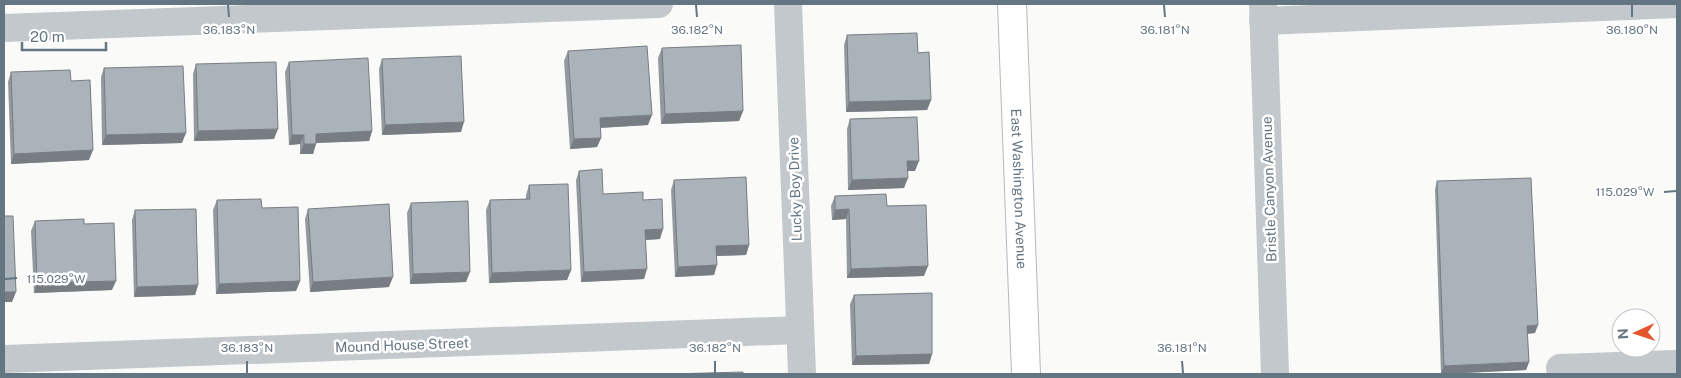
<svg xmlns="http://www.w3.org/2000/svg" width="1681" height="378" font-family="'Public Sans',sans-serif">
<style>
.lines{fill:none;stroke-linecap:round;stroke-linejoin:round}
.secondary-casing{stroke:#b3babf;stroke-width:30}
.minor{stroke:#c3c8cc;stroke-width:28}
.secondary{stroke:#fff;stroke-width:28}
.wall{fill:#929a9f}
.shaded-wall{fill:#777d82}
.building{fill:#aab3b9;stroke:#777d82}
.ticks{fill:none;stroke:#657683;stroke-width:2}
.labels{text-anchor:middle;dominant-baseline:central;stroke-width:5;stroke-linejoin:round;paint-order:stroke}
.street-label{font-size:14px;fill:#657683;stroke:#fff}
.ticks-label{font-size:12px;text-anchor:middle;fill:#657683;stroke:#fff;stroke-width:5;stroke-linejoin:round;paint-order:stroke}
</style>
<rect width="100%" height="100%" fill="#fafaf8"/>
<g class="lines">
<defs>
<g id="secondary">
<path id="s1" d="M 1012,4 L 1026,374"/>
</g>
</defs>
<use href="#secondary" class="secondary-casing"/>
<g class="minor">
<path d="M 788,4 L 802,374"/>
<path d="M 1263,4 L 1275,374"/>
<path d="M 1263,21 L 1677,4"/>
<path d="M 4,28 L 659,4"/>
<path d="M 4,359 L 800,330"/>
<path d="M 1560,368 L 1677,364"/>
</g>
<use href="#secondary" class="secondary"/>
</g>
<g class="wall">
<path d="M 847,35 L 918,53 L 931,100 L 927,110 L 846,112 L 844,45 Z"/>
<path d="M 662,48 L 743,111 L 739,121 L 661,124 L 658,58 Z"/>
<path d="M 568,51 L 648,125 L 600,128 L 601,138 L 597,147 L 570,149 L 564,61 Z"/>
<path d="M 382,59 L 461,132 L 382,135 L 379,69 Z"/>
<path d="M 289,62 L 372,131 L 369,141 L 316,143 L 313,154 L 300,154 L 300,144 L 289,145 L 285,72 Z"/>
<path d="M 196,64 L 274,139 L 194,141 L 193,74 Z"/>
<path d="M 104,68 L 182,143 L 102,145 L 101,77 Z"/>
<path d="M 11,72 L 71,81 L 89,160 L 11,164 L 8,82 Z"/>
<path d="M 850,119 L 915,171 L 907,171 L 904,188 L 848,190 L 847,129 Z"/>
<path d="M 579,171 L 603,194 L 643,200 L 660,239 L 646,240 L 644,279 L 581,282 L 576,180 Z"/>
<path d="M 674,180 L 749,245 L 746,255 L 717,256 L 714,275 L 675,277 L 671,190 Z"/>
<path d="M 1437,181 L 1535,333 L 1527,334 L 1529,362 L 1526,370 L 1441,374 L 1435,189 Z"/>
<path d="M 529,185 L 571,270 L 567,280 L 489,283 L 486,210 L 490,200 L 526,199 L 526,195 Z"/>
<path d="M 835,196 L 887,206 L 924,276 L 847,278 L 846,219 L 832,220 L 831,206 Z"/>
<path d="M 217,200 L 262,208 L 300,281 L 296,291 L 216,294 L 213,210 Z"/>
<path d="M 411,203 L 466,282 L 410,284 L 407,213 Z"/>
<path d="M 308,209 L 389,287 L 310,292 L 305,219 Z"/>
<path d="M 135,210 L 198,285 L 195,295 L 134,297 L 132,220 Z"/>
<path d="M 35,221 L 84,224 L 112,290 L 34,293 L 31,231 Z"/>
<path d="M 854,295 L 932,354 L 929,364 L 852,365 L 850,304 Z"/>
</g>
<g class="shaded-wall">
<path d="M 931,100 L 927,110 L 846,112 L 849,102 Z"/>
<path d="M 743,111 L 739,121 L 661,124 L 665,114 Z"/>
<path d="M 652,115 L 648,125 L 596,128 L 600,118 Z"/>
<path d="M 464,122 L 461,132 L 382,135 L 385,125 Z"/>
<path d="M 278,129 L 274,139 L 194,141 L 198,131 Z"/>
<path d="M 372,131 L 369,141 L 312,143 L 316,134 Z"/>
<path d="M 186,133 L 182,143 L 102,145 L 106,135 Z"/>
<path d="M 292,135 L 304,135 L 300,144 L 289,145 Z"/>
<path d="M 601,138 L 597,147 L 570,149 L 574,139 Z"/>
<path d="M 304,144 L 316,144 L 313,154 L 300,154 Z"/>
<path d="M 93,150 L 89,160 L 11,164 L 14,154 Z"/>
<path d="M 907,161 L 919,161 L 915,171 L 904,171 Z"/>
<path d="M 908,178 L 904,188 L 848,190 L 852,180 Z"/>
<path d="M 849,209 L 846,219 L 832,220 L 835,210 Z"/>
<path d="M 663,229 L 660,239 L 642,240 L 645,230 Z"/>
<path d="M 749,245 L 746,255 L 713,256 L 716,246 Z"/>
<path d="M 717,265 L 714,275 L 675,277 L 678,267 Z"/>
<path d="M 928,266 L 924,276 L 847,278 L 851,269 Z"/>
<path d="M 647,269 L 644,279 L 581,282 L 584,272 Z"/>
<path d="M 571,270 L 567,280 L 489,283 L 492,273 Z"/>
<path d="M 470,272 L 466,282 L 410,284 L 413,274 Z"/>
<path d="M 393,277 L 389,287 L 310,292 L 313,282 Z"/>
<path d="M 116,281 L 112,290 L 34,293 L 37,283 Z"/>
<path d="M 300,281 L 296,291 L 216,294 L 219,284 Z"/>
<path d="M 198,285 L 195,295 L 134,297 L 137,287 Z"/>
<path d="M 4,292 L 16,292 L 12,302 L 4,302 Z"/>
<path d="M 1538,325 L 1535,333 L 1524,334 L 1527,326 Z"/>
<path d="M 932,354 L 929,364 L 852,365 L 856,356 Z"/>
<path d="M 1529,362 L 1526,370 L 1441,374 L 1444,366 Z"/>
</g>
<g class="building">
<path d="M 917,33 L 918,53 L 929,52 L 931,100 L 849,102 L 847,35 Z"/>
<path d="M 741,45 L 743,111 L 665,114 L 662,48 Z"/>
<path d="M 647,46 L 652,115 L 600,118 L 601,138 L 574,139 L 568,51 Z"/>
<path d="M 461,56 L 464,122 L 385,125 L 382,59 Z"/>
<path d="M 368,58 L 372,131 L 316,134 L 316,144 L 304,144 L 304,135 L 292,135 L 289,62 Z"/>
<path d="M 276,62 L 278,129 L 198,131 L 196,64 Z"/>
<path d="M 183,66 L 186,133 L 106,135 L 104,68 Z"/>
<path d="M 70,70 L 71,81 L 90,80 L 93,150 L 14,154 L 11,72 Z"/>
<path d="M 917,117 L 919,161 L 907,161 L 908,178 L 852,180 L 850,119 Z"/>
<path d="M 602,169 L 603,194 L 643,192 L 643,200 L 662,199 L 663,229 L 645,230 L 647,269 L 584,272 L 579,171 Z"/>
<path d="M 746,177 L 749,245 L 716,246 L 717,265 L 678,267 L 674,180 Z"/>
<path d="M 1531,178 L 1538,325 L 1527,326 L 1529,362 L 1444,366 L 1437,181 Z"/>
<path d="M 568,184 L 571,270 L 492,273 L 490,200 L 530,199 L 529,185 Z"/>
<path d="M 886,194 L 887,206 L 926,205 L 928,266 L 851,269 L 849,209 L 835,210 L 835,196 Z"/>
<path d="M 261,199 L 262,208 L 298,207 L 300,281 L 219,284 L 217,200 Z"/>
<path d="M 468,201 L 470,272 L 413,274 L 411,203 Z"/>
<path d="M 389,204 L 393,277 L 313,282 L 308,209 Z"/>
<path d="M 196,209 L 198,285 L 137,287 L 135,210 Z"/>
<path d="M 4,216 L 13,216 L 16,292 L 4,292 Z"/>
<path d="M 84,219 L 84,224 L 114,223 L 116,281 L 37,283 L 35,221 Z"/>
<path d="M 932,293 L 932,354 L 856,356 L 854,295 Z"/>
<path d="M 743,372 L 743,374 L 671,374 Z"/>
</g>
<path class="ticks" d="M 228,5 L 229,17M 696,5 L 697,17M 1164,5 L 1165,17M 1632,5 L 1632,17M 1664,192 L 1676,191M 5,279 L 17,278M 247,361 L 247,373M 715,361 L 715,373M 1182,361 L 1183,373"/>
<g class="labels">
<g class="street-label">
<text transform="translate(795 189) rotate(-92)">Lucky Boy Drive</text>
<text stroke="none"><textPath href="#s1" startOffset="185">East Washington Avenue</textPath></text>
<text transform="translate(1269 189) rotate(-92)">Bristle Canyon Avenue</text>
<text transform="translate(402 345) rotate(-2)">Mound House Street</text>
</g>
</g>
<g class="ticks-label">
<text x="229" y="34">36.183°N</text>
<text x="697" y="34">36.182°N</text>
<text x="1165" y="34">36.181°N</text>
<text x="1632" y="34">36.180°N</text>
<text x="1625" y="196">115.029°W</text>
<text x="56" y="283">115.029°W</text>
<text x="247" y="352">36.183°N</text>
<text x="715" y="352">36.182°N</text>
<text x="1182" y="352">36.181°N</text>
</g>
<rect width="1681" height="378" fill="none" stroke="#657683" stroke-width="10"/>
<g transform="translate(1636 333) rotate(267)"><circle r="24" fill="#ffffff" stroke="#c1c8cd"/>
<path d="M0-4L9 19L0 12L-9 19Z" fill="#e4572e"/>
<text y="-8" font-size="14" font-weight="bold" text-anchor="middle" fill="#657683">N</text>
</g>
<path d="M22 42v8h84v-8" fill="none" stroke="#657683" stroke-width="2.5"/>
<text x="30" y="42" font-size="15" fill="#657683" stroke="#ffffff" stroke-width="4" paint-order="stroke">20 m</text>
</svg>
